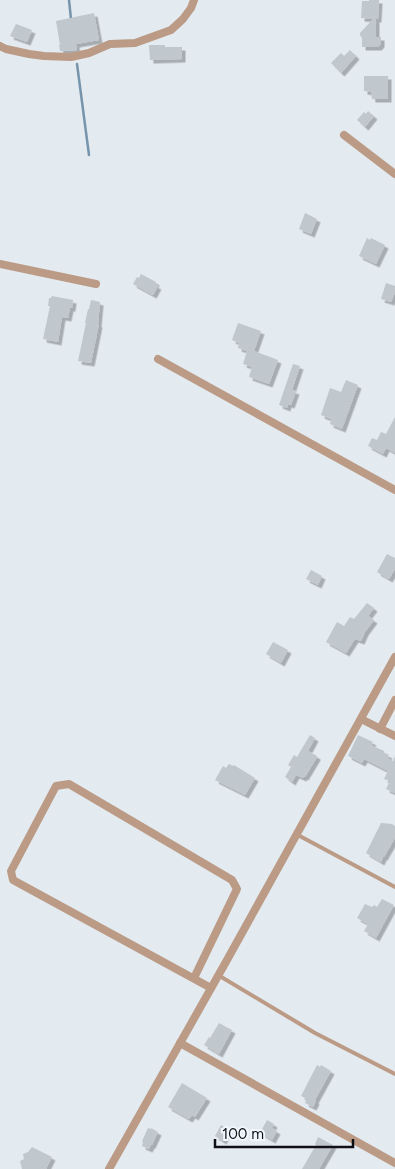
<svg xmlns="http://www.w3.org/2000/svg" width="395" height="1169" font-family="Figtree,sans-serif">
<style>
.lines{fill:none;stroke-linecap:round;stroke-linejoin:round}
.stream{stroke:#7695ad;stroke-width:2.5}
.building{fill:#c0c7cd;filter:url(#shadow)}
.lane{stroke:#bb9b85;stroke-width:4}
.street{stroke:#bb9b85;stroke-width:8}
</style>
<defs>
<filter id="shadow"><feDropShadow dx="3.5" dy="3.5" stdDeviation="0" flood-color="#0004"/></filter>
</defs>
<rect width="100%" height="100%" fill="#e3eaf0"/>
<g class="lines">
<g class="stream">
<path d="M 69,0 L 71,19"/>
<path d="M 77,64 L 89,155"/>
</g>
</g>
<g class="building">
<path d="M 369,0 L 379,0 L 378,19 L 376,19 L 376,37 L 381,37 L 381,44 L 378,47 L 362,47 L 362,38 L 360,35 L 360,33 L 373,19 L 361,18 L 362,1 L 369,1 Z"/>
<path d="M 94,13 L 99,40 L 76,44 L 77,50 L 70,51 L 60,51 L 59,45 L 60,45 L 56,21 Z"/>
<path d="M 16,24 L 32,30 L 27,42 L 10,36 Z"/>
<path d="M 149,45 L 165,45 L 165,47 L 182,47 L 182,59 L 150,60 Z"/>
<path d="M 350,50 L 356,56 L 341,73 L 331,63 L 341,53 L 344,56 Z"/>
<path d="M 364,76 L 388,76 L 388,99 L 372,99 L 371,92 L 364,91 Z"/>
<path d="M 368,111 L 374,116 L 365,127 L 357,120 L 364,112 L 366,114 Z"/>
<path d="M 305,213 L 317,219 L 311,234 L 299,229 Z"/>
<path d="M 367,238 L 370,240 L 371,238 L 385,245 L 376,264 L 359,256 Z"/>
<path d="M 141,274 L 156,282 L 155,285 L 158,286 L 153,295 L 133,284 L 137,277 L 139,278 Z"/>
<path d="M 386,283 L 395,286 L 395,292 L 391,302 L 381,299 Z"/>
<path d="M 52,296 L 73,300 L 72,308 L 70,308 L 68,318 L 62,317 L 58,342 L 43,339 L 50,306 L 48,306 L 49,298 L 51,298 Z"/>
<path d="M 91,300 L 100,302 L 98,324 L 99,324 L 91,363 L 78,361 L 86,323 L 85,323 L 88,309 L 89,309 Z"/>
<path d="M 238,323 L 261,331 L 254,351 L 278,360 L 269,384 L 249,377 L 252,367 L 243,364 L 247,351 L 238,348 L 239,343 L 232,340 Z"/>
<path d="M 293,364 L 300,366 L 292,390 L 296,391 L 291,405 L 288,404 L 287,408 L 279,405 Z"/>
<path d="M 346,380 L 358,385 L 342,429 L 330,424 L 331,419 L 321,415 L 330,388 L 341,392 Z"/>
<path d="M 395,417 L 395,453 L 386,448 L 383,454 L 368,446 L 372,438 L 377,440 L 381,432 L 386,434 Z"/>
<path d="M 387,554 L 395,558 L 395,569 L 389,579 L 377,572 Z"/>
<path d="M 311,570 L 322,576 L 318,585 L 306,579 Z"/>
<path d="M 367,603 L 374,608 L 368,616 L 374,620 L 365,632 L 361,641 L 355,639 L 346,653 L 326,642 L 337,622 L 344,626 L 350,617 L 354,619 Z"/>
<path d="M 273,642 L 288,650 L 281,663 L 266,654 Z"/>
<path d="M 310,735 L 315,738 L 308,751 L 317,756 L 317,757 L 305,777 L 304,776 L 303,778 L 296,775 L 292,782 L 285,777 L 291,767 L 288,765 L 294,755 L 297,757 Z"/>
<path d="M 358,735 L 373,742 L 371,745 L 384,751 L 384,753 L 389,755 L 387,758 L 393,761 L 395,756 L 395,793 L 386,789 L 390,781 L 384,779 L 388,771 L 364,759 L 362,763 L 348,756 Z"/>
<path d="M 229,764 L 233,766 L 234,765 L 255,778 L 245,795 L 215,780 L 223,766 L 226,768 Z"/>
<path d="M 381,823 L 392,824 L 395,826 L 395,838 L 384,857 L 383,857 L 381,862 L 366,853 Z"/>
<path d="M 382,899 L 394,905 L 376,938 L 364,931 L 368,924 L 357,918 L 365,904 L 372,907 L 374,905 L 377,907 Z"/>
<path d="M 219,1023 L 232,1030 L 219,1054 L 204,1045 L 209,1037 L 210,1038 Z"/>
<path d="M 317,1065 L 320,1067 L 321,1065 L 331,1071 L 315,1100 L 316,1101 L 313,1107 L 305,1103 L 307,1099 L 301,1096 Z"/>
<path d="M 182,1083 L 207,1098 L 195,1117 L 192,1115 L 189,1119 L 168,1107 Z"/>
<path d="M 267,1120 L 274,1124 L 272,1128 L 277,1131 L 272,1140 L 260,1133 Z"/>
<path d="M 221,1125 L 229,1130 L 223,1141 L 215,1136 Z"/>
<path d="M 148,1128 L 151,1129 L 151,1128 L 158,1132 L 152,1145 L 151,1145 L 149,1149 L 142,1146 L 143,1142 L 142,1141 Z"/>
<path d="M 318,1137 L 333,1145 L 319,1169 L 302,1169 L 316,1145 L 315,1144 Z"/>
<path d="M 32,1147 L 52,1157 L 46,1169 L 22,1169 L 20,1161 L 24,1159 L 23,1154 L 28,1152 Z"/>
</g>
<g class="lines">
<g class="lane">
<path d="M 296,834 L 395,887"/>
<path d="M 218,975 L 315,1033 L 395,1074"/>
</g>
<g class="street">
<path d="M 0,46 L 6,49 L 29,54 L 44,56 L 71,57 L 89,53 L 110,44 L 135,43 L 171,30 L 183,19 L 191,8 L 194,0"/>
<path d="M 344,135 L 395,174"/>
<path d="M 0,264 L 96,284"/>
<path d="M 158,359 L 395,490"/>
<path d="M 361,719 L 395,736"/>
<path d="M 380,729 L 395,700"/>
<path d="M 194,978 L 237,889 L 232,880 L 69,784 L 56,786 L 11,871 L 13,880 L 211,988"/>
<path d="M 180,1043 L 395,1163"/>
<path d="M 109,1169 L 227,960 L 395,657"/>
</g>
</g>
<path d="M215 1139v8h138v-8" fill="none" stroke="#0e1013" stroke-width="2.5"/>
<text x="222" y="1139" font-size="15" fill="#0e1013" stroke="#f0f7fe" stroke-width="4" paint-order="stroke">100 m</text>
</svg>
